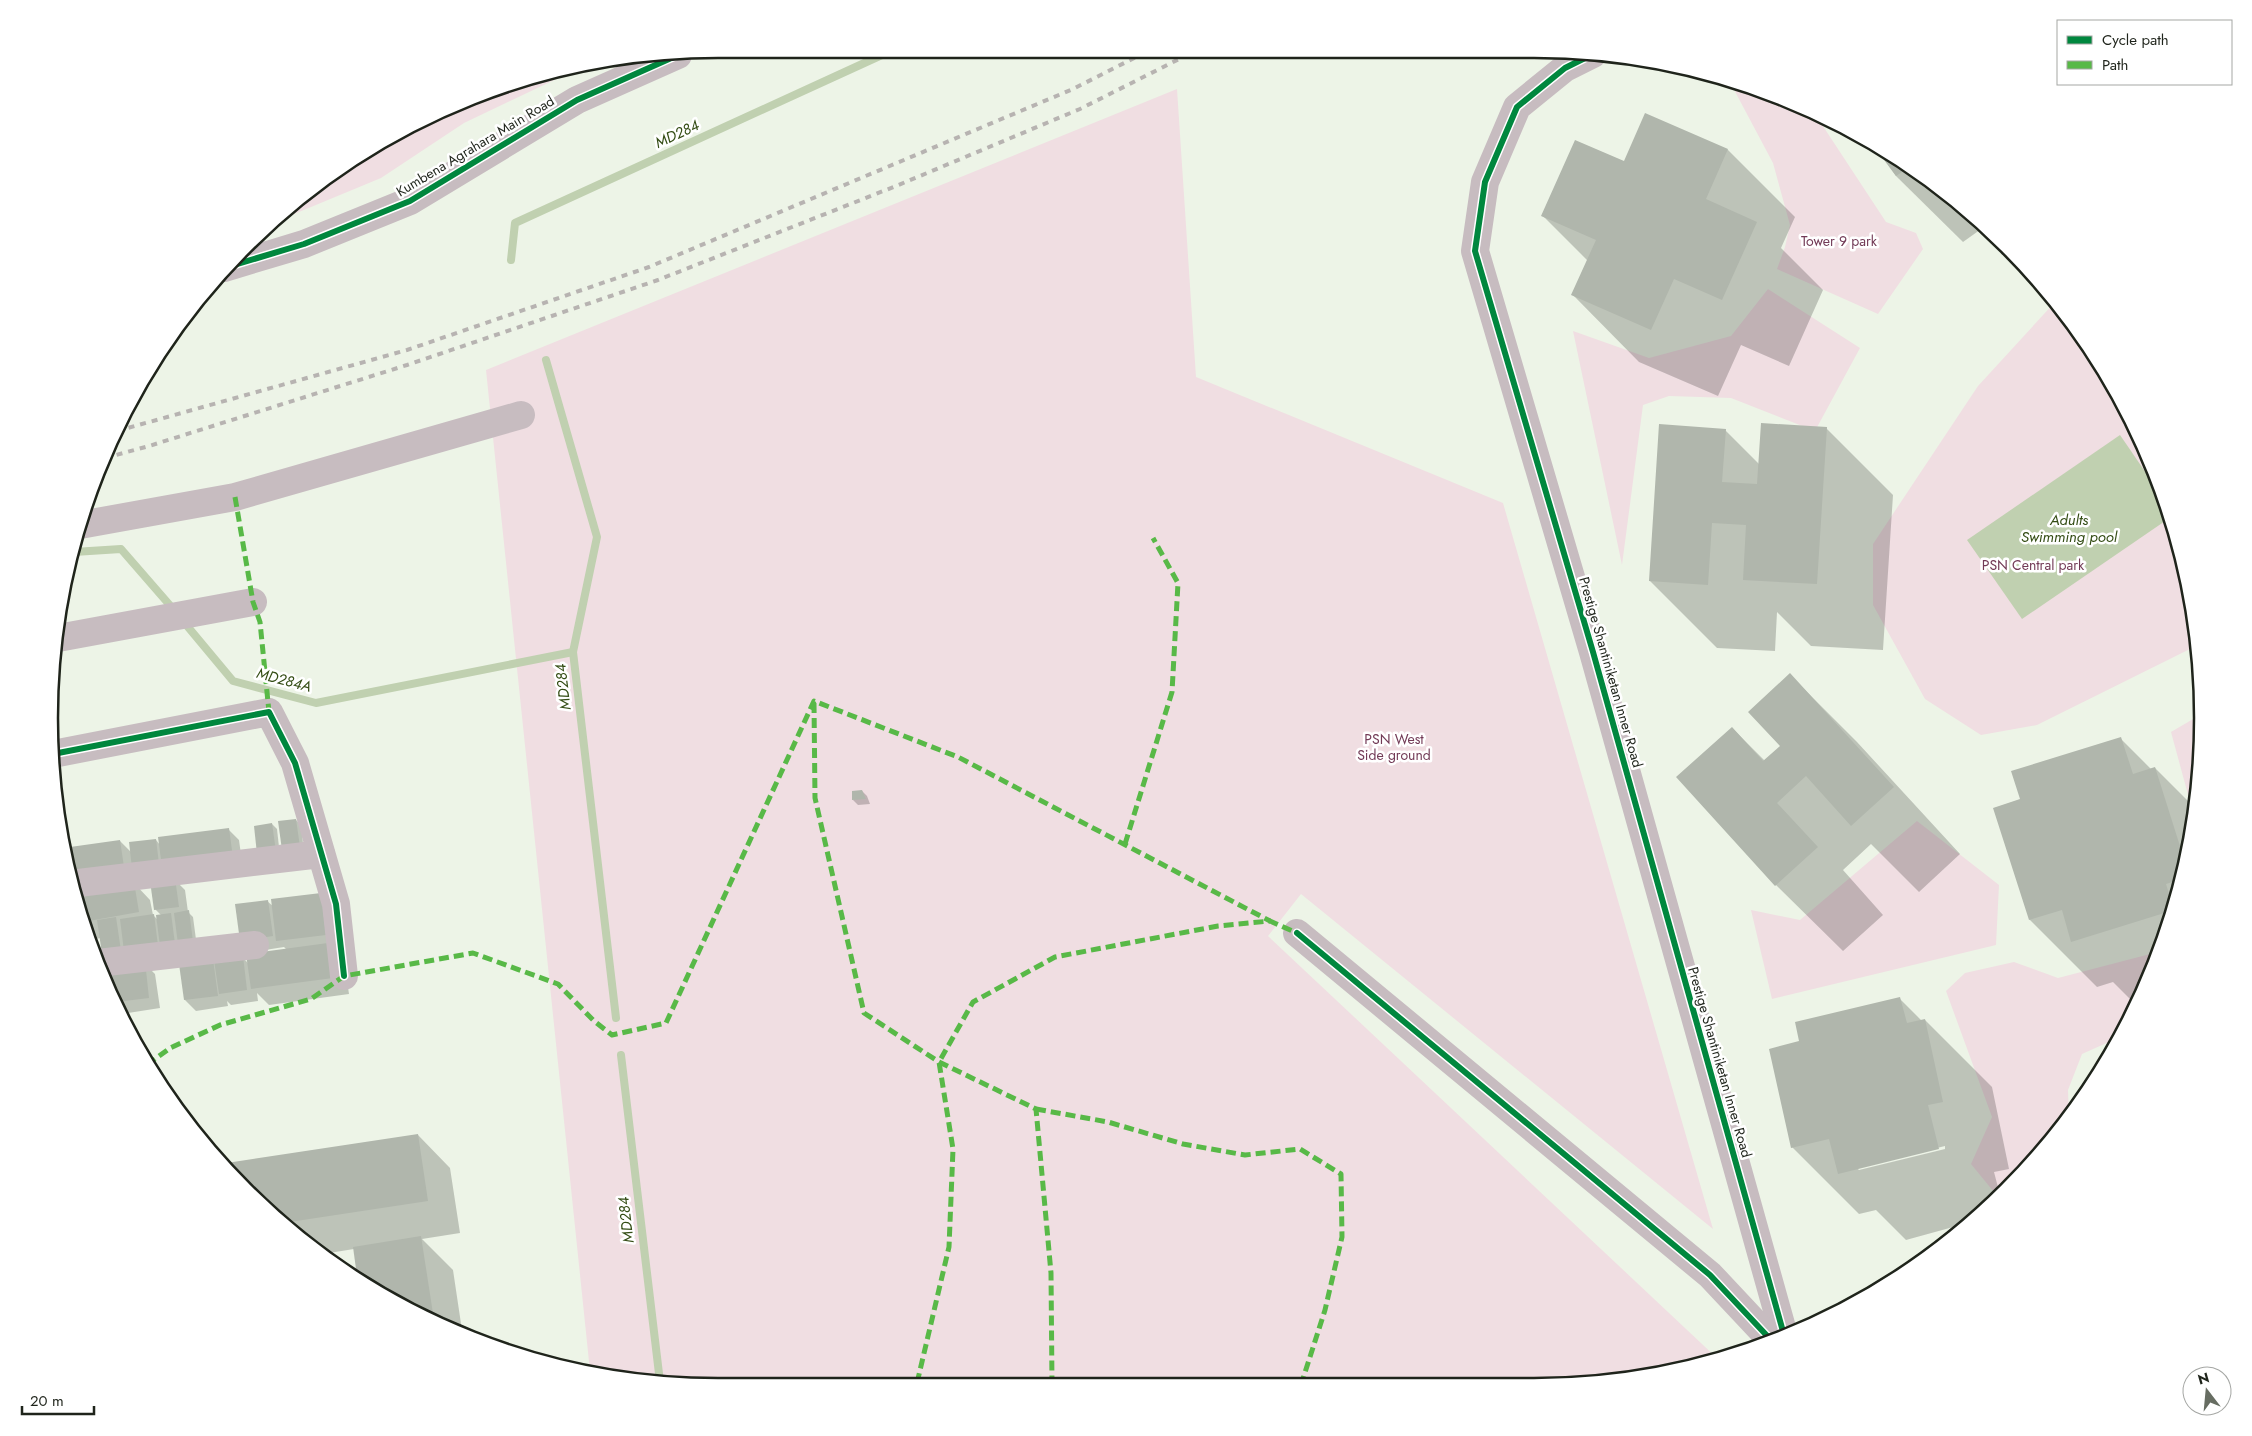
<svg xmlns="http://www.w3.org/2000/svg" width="2252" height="1436" font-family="Jost,sans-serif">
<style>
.green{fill:#f0dee2}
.water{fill:#c0d0b0}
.shadow{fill:#0003;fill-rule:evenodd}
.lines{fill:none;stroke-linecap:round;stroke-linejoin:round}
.stream{stroke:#c0d0b0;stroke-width:8}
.building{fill:#b0b6ac}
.minor{stroke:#c7bcc0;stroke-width:28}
.rail{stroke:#b7b3b1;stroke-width:4;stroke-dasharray:6 6;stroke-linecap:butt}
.quiet{stroke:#58b947;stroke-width:5;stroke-dasharray:10 5;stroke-linecap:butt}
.cycleway-casing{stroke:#fff;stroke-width:9}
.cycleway{stroke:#00873e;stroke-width:6}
.labels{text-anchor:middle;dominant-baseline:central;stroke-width:5;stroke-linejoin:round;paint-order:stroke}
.street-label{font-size:14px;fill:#1f241b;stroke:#fff}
.park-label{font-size:14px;fill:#723a56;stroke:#fff}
.water-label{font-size:15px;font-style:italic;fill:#344d15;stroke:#fff}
.rim{fill:none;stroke:#1f241b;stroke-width:2.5}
</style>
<rect width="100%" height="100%" fill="#edf4e7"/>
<g class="green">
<path d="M 588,64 L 464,123 L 381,178 L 270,224 L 346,162 L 503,84 Z"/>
<path d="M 1731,84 L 1790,100 L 1815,114 L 1886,222 L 1916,233 L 1923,249 L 1878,314 L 1777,269 L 1785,247 L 1790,225 L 1773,163 Z"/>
<path d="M 1177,89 L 1196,377 L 1503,503 L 1713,1229 L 1301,894 L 1268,936 L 1719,1360 L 1707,1364 L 1578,1386 L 631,1382 L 590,1371 L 486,370 Z"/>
<path d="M 1768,289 L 1860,348 L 1815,431 L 1731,398 L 1669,396 L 1643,405 L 1622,565 L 1573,331 L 1649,358 L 1731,336 Z"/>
<path d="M 2055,302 L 2114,384 L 2168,503 L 2198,631 L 2198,645 L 2037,725 L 1981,735 L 1925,699 L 1873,605 L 1873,544 L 1978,386 Z"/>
<path d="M 2200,715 L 2202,762 L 2193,813 L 2171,732 Z"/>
<path d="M 1917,821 L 1999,885 L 1996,945 L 1772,999 L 1751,910 L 1800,920 Z"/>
<path d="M 2158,950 L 2134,1014 L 2120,1037 L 2082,1054 L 2068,1090 L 2069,1119 L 2065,1126 L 1998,1197 L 1971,1164 L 1992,1117 L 1946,991 L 1965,973 L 2014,962 L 2058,978 L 2154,953 Z"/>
</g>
<path class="water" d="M 2120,435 L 2168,505 L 2171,517 L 2022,619 L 1967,540 Z"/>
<g class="shadow">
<path d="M 1646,115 L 1728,150 L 1795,217 L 1781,248 L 1823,290 L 1789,366 L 1741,345 L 1718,396 L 1639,362 L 1573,295 L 1588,261 L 1543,216 L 1624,163 Z"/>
<path d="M 1878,151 L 1942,187 L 1984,227 L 1963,242 L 1896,176 Z"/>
<path d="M 1826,428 L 1893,495 L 1883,650 L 1811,646 L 1777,612 L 1775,651 L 1717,648 L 1650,581 L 1725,430 L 1759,464 Z"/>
<path d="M 1790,675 L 1857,742 L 1960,854 L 1919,892 L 1871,844 L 1843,870 L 1883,915 L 1843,951 L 1776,885 L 1732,728 L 1765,761 L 1781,746 Z"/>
<path d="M 2120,738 L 2151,769 L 2155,768 L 2194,807 L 2180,891 L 2137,1006 L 2113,982 L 2097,987 L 2030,920 L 1995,808 L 2021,800 Z"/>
<path d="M 862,791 L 867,796 L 870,804 L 858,805 L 853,800 Z"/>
<path d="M 296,820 L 301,825 L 304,852 L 283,849 Z"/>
<path d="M 272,824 L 277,829 L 280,856 L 264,858 Z"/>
<path d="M 228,829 L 239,840 L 243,869 L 71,887 L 63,849 L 120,841 L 131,852 L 156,840 L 160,845 Z"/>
<path d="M 174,879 L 185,890 L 188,912 L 193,917 L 197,947 L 142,961 L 155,974 L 160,1008 L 128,1013 L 121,1006 L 122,1012 L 117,1012 L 101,969 L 107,968 L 101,938 L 90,940 L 72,893 L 134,883 L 150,900 L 153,915 L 158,920 L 161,915 L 155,909 Z"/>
<path d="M 320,894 L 344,961 L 349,994 L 269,1005 L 257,993 L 258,1001 L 231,1005 L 227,1001 L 228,1006 L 196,1011 L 185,1000 L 180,965 L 242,957 L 249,964 L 287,950 L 284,947 L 252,952 L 267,901 L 274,907 Z"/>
<path d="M 1899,998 L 1922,1021 L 1925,1020 L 1992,1087 L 2009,1169 L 1994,1172 L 2000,1195 L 1975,1221 L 1906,1240 L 1876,1210 L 1859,1214 L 1792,1147 L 1801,1042 ZM 1945,1146 L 1945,1149 L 1859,1170 L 1857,1168 Z"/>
<path d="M 418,1135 L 450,1168 L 460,1233 L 422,1239 L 453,1270 L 463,1337 L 359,1277 L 354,1249 L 329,1253 L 344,1268 L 310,1249 L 222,1166 Z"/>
</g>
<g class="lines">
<g class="stream">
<path d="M 511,260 L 515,223 L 884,54"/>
<path d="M 546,360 L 597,537 L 573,652 L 616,1018"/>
<path d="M 74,552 L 121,549 L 174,610"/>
<path d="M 183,621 L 233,681 L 316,703 L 573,652"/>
<path d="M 621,1055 L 660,1382"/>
</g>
</g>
<g class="building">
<path d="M 1645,113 L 1728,149 L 1706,199 L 1757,222 L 1722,300 L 1674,279 L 1651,330 L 1571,295 L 1596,240 L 1541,216 L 1575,140 L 1624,161 Z"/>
<path d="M 1876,149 L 1908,168 L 1896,176 Z"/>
<path d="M 1761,423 L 1827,427 L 1817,584 L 1743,580 L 1746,525 L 1712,523 L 1708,585 L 1649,581 L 1659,424 L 1726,429 L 1722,482 L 1757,484 Z"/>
<path d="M 1790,673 L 1894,787 L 1851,826 L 1806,776 L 1777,803 L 1818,847 L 1775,886 L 1676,777 L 1732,727 L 1763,761 L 1780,746 L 1748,712 Z"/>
<path d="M 2121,737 L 2133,774 L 2155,767 L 2185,862 L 2182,879 L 2166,884 L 2174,910 L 2071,942 L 2062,910 L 2029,920 L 1993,808 L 2020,799 L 2011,771 Z"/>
<path d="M 862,790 L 866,799 L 852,800 L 852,791 Z"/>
<path d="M 296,819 L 300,847 L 282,850 L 278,821 Z"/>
<path d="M 272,823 L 276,852 L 257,854 L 254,826 Z"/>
<path d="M 229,828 L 233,858 L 162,867 L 158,837 Z"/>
<path d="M 156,839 L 159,864 L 132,868 L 129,842 Z"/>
<path d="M 120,840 L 124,867 L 68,875 L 63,848 Z"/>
<path d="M 175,878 L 179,907 L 154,910 L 150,881 Z"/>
<path d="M 134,882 L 139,912 L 83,922 L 72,892 Z"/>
<path d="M 321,893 L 326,935 L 276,941 L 271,899 Z"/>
<path d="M 268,900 L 273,936 L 240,941 L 235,904 Z"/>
<path d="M 189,910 L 193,942 L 178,944 L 174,913 Z"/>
<path d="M 171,913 L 175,944 L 160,946 L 156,915 Z"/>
<path d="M 154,914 L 158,946 L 124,951 L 120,919 Z"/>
<path d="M 116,917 L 121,951 L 102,954 L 97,920 Z"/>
<path d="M 328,943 L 333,978 L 251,989 L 246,954 Z"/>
<path d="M 243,956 L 247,990 L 219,994 L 214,960 Z"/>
<path d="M 213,959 L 218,996 L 184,1000 L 179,964 Z"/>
<path d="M 145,961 L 149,998 L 116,1002 L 111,966 Z"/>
<path d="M 108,967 L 111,993 L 110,993 L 100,968 Z"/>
<path d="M 1900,997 L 1907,1023 L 1925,1019 L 1943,1102 L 1928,1105 L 1939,1149 L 1838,1174 L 1829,1139 L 1791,1148 L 1769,1049 L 1799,1041 L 1795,1022 Z"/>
<path d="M 418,1134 L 428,1201 L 283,1223 L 220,1164 Z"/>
<path d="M 421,1236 L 434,1320 L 357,1276 L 353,1247 Z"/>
<path d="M 326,1249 L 328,1259 L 314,1251 Z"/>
</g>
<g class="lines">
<g class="minor">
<path d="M 1593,54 L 1565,68 L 1517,107 L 1485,182 L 1475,251 L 1593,652 L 1784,1335"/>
<path d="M 224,268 L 304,244 L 410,201 L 577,100 L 678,55"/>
<path d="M 80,525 L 235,497 L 521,415"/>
<path d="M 58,638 L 253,602"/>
<path d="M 53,754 L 269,712 L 295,763 L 336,904 L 344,976"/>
<path d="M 70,884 L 321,854"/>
<path d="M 1297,933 L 1710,1275 L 1771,1340"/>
<path d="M 98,963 L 255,945"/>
</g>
<g class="rail">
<path d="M 117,431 L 407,350 L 649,267 L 1073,89 L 1142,54"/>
<path d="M 105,458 L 149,446 L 407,365 L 658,280 L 896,186 L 1080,109 L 1189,54"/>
</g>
<g class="quiet">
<path d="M 235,497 L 253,602 L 260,622 L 269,712"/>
<path d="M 814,703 L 815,798 L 864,1013 L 939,1062 L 1036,1109 L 1051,1273 L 1052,1383"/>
<path d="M 1125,844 L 1172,692 L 1178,583 L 1153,538"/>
<path d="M 147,1065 L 170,1048 L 220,1025 L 311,999 L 344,976 L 473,953 L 558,984 L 594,1021 L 612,1035 L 666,1023 L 814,701 L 958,757 L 1270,921"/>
<path d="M 1036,1109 L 1108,1122 L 1183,1144 L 1245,1155 L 1300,1149 L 1341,1174 L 1342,1237 L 1325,1310 L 1301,1385"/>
<path d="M 917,1383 L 949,1247 L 953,1149 L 939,1062 L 973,1002 L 1055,957 L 1218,926 L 1270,921 L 1297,933"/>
</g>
<defs>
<g id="cycleway">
<path d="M 1593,54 L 1565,68 L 1517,107 L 1485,182 L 1475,251 L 1593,652 L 1784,1335"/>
<path d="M 224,268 L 304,244 L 410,201 L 577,100 L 678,55"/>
<path d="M 53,754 L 269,712 L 295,763 L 336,904 L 344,976"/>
<path d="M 1297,933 L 1710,1275 L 1771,1340"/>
</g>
</defs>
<use href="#cycleway" class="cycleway-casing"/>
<use href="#cycleway" class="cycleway"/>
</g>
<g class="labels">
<g class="street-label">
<text transform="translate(475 146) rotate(-31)">Kumbena Agrahara Main Road</text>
<text transform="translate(1611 672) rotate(74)">Prestige Shantiniketan Inner Road</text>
<text transform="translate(1720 1062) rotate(74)">Prestige Shantiniketan Inner Road</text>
</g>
<g class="park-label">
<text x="1839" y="241">Tower 9 park</text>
<text x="2033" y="565">PSN Central park</text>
<text x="1394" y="739">PSN West<tspan x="1394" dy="16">Side ground</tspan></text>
</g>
<g class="water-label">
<text transform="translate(677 134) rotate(-25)">MD284</text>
<text x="2069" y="520">Adults<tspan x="2069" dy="17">Swimming pool</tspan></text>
<text transform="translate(284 680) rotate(15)">MD284A</text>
<text transform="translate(563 687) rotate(-97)">MD284</text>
<text transform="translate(626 1220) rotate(-97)">MD284</text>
</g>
</g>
<path d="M0 0H2252V1436H0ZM718 58H1534A660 660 0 0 1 2194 718V718A660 660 0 0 1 1534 1378H718A660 660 0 0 1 58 718V718A660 660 0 0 1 718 58Z" fill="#fff" fill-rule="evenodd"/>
<path class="rim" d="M718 58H1534A660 660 0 0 1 2194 718V718A660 660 0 0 1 1534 1378H718A660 660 0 0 1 58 718V718A660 660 0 0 1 718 58Z"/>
<rect x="2057" y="20" width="175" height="65" fill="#ffffff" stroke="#a5a7a4"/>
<rect x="2067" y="36" width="25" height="8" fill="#00873e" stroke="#a5a7a4"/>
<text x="2102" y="45" font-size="15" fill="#1f241b">Cycle path</text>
<rect x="2067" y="61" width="25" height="8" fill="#58b947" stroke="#a5a7a4"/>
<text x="2102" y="70" font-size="15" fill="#1f241b">Path</text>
<g transform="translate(2207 1391) rotate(344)"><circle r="24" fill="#ffffff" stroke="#a5a7a4"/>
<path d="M0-4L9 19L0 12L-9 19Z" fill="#676d62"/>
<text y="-8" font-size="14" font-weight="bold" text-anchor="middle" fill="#1f241b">N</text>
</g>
<path d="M22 1406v8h72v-8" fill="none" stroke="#1f241b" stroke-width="2.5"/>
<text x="30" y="1406" font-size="15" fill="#1f241b" stroke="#ffffff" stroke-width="4" paint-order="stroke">20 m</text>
</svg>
